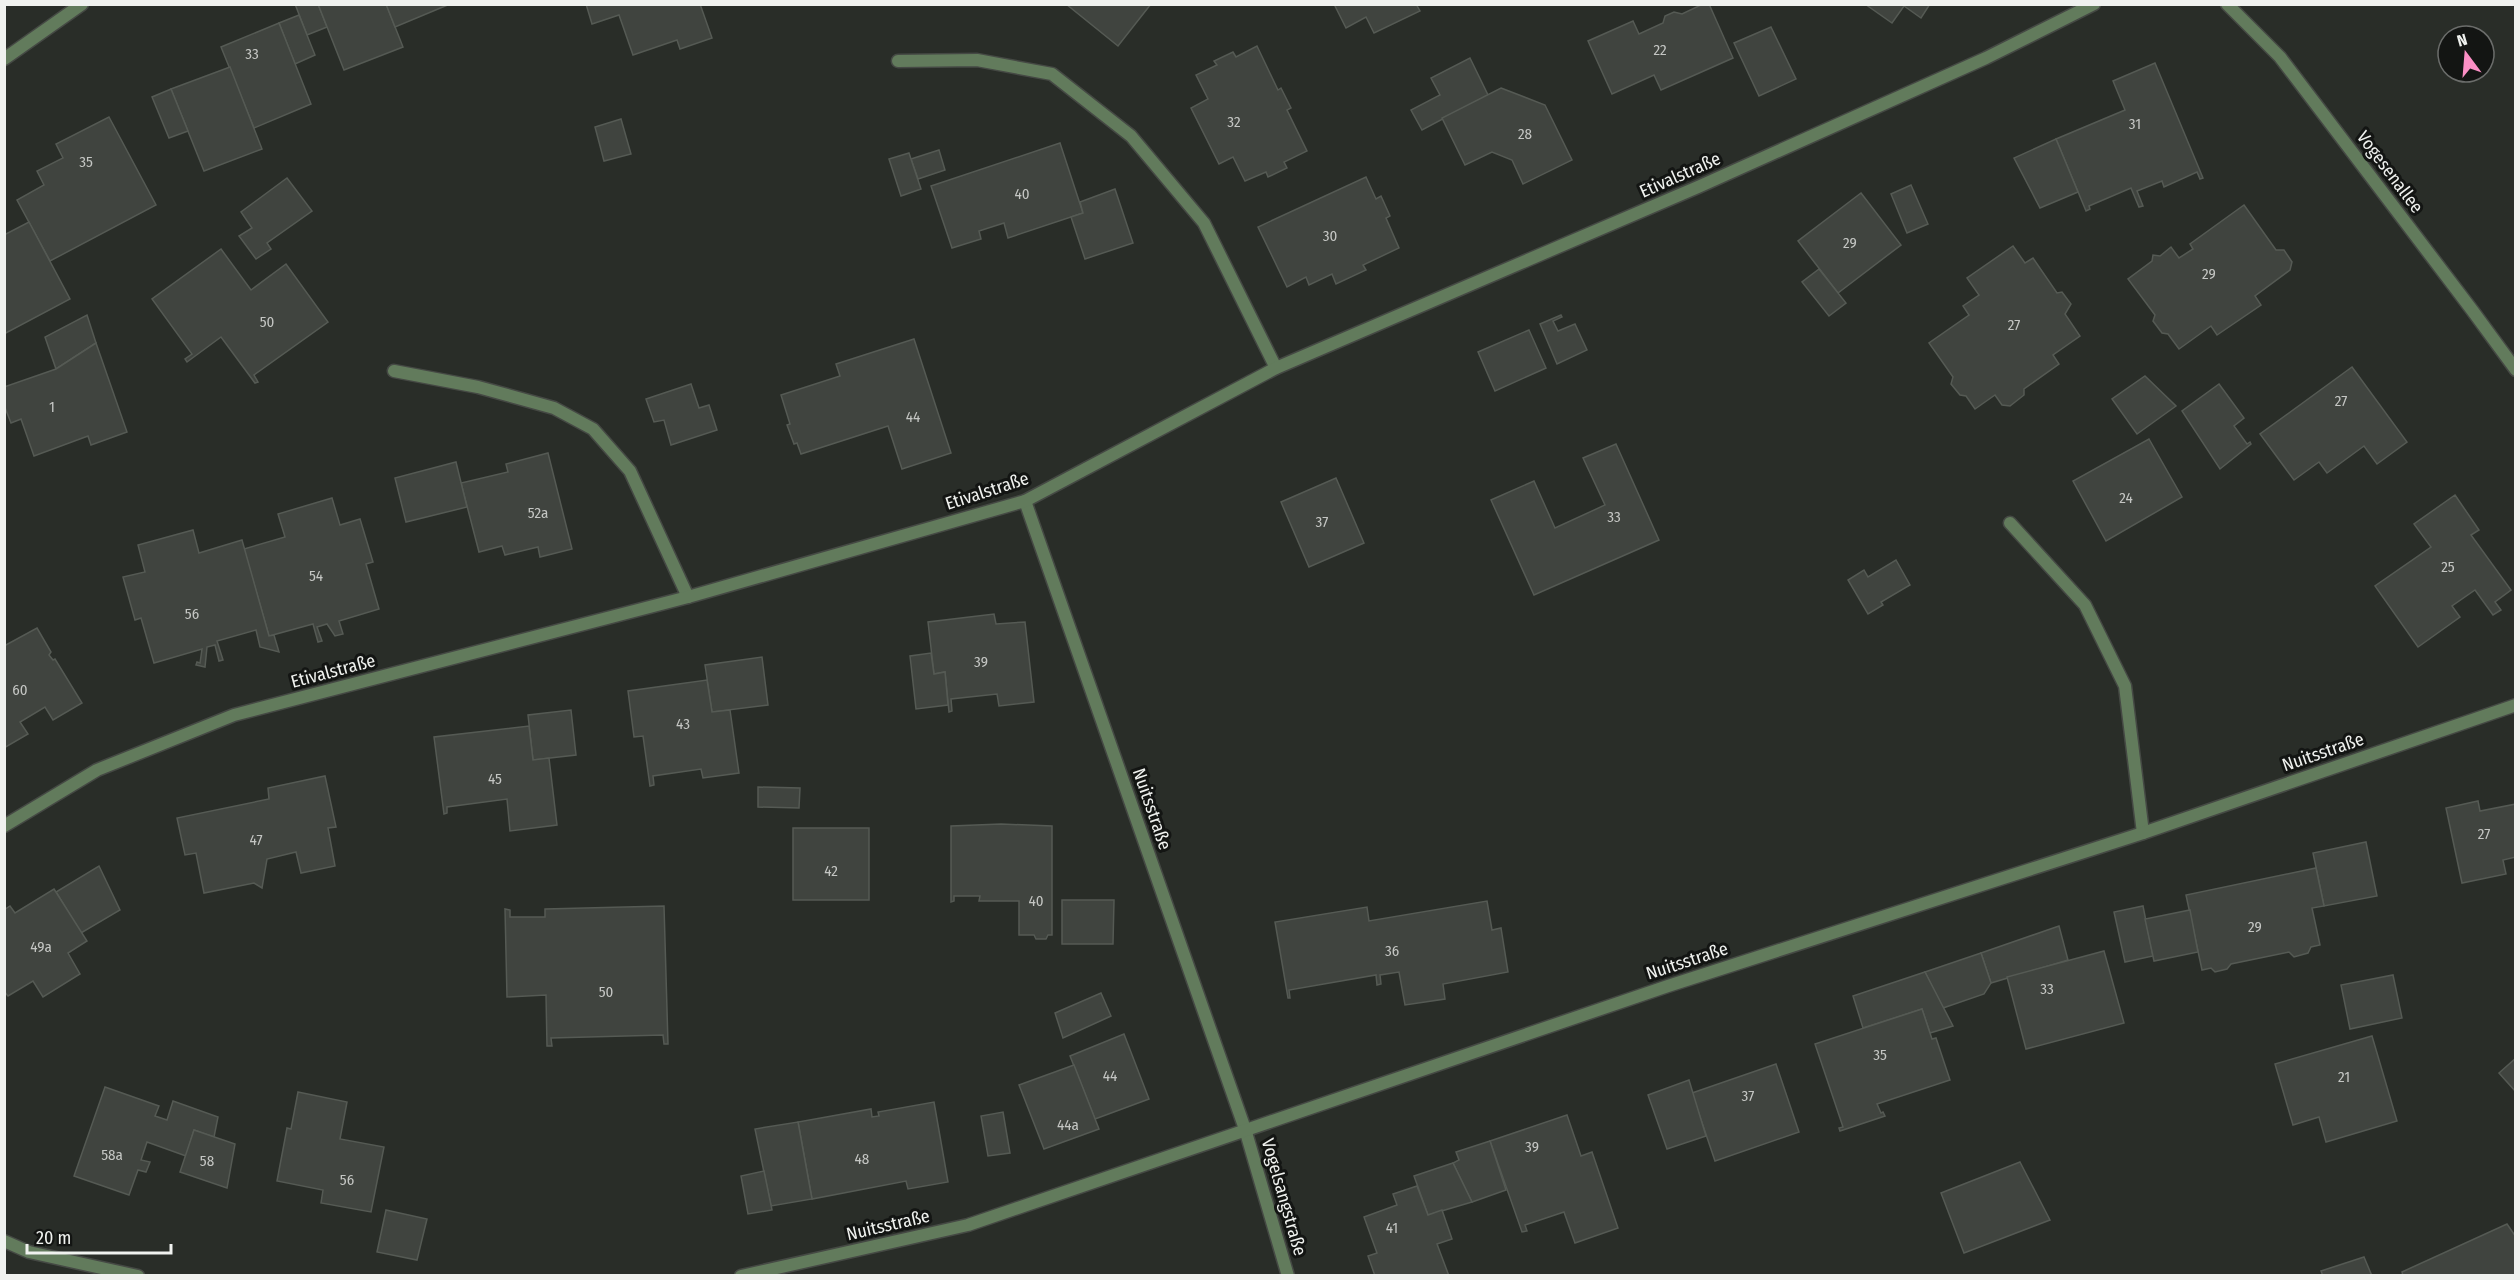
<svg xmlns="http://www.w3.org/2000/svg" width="2520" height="1280" font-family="'Fira Sans Condensed',sans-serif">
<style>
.building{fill:#40443f;stroke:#555a54;stroke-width:1.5}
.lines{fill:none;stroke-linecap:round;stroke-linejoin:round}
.minor-casing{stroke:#454944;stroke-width:15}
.minor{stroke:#627b5c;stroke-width:12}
.labels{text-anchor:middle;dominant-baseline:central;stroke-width:6;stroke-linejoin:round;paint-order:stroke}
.number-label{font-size:15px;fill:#c4c6c3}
.street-label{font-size:18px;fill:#f0f2ef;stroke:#131513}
</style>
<rect width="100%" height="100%" fill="#292d28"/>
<g class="building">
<path d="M 295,4 L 318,4 L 327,27 L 307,35 Z"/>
<path d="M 318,4 L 386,4 L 403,47 L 344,70 Z"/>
<path d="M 386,4 L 450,4 L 395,27 Z"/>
<path d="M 586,4 L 700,4 L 712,38 L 680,49 L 677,40 L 633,55 L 619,15 L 592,24 Z"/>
<path d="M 1066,4 L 1151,4 L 1118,46 Z"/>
<path d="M 1334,4 L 1416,4 L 1420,11 L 1374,33 L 1366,17 L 1346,28 Z"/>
<path d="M 1703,4 L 1709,4 L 1733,58 L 1661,90 L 1654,75 L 1612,94 L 1588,41 L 1633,21 L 1639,34 L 1663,23 L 1665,16 L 1674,12 L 1682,14 Z"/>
<path d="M 1865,4 L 1930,4 L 1921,18 L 1904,6 L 1892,23 Z"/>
<path d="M 299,15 L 315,55 L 295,64 L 279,23 Z"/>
<path d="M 279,23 L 311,104 L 254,128 L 221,47 Z"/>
<path d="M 1771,27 L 1796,79 L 1759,96 L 1734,43 Z"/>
<path d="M 1257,46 L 1278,90 L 1281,88 L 1291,108 L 1287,110 L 1307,151 L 1284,162 L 1287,168 L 1268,177 L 1266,172 L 1245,181 L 1233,157 L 1219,164 L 1191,108 L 1208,99 L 1196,75 L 1217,65 L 1214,61 L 1233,52 L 1236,57 Z"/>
<path d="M 1470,58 L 1488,95 L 1422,130 L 1411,110 L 1440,95 L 1431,78 Z"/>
<path d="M 2155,63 L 2203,178 L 2200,179 L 2197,172 L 2164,187 L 2162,181 L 2137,191 L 2143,206 L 2139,207 L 2131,188 L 2089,206 L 2090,209 L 2086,211 L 2056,139 L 2125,110 L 2113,81 Z"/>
<path d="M 230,67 L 262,149 L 204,171 L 171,89 Z"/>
<path d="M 1501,88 L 1545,105 L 1572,160 L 1523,184 L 1512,160 L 1492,152 L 1465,165 L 1442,118 Z"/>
<path d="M 171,89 L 188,131 L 169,138 L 152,97 Z"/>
<path d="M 109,117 L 156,205 L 50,261 L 17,200 L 44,185 L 37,171 L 63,158 L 56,144 Z"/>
<path d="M 621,119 L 631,154 L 604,161 L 595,127 Z"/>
<path d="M 2056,139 L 2078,192 L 2040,208 L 2014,158 Z"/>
<path d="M 1060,143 L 1083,213 L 1008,238 L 1004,223 L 979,231 L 981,239 L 952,248 L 931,186 Z"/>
<path d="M 939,150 L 945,170 L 918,179 L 911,159 Z"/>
<path d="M 909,153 L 921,189 L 901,196 L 889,159 Z"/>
<path d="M 1366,177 L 1376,199 L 1381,196 L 1390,216 L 1386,218 L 1399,248 L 1363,265 L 1366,270 L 1336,284 L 1332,274 L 1309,285 L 1306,277 L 1287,287 L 1258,227 Z"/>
<path d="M 287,178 L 312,211 L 267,243 L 271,249 L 256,259 L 239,236 L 252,228 L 241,212 Z"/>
<path d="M 1911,185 L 1928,224 L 1907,233 L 1891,194 Z"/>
<path d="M 1115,189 L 1133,243 L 1085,259 L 1071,217 L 1083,213 L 1080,202 Z"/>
<path d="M 1861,193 L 1901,245 L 1838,293 L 1798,241 Z"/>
<path d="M 2244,205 L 2276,250 L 2284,250 L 2292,262 L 2290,270 L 2255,296 L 2261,305 L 2217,335 L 2211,326 L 2179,349 L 2168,334 L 2162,333 L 2153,321 L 2155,315 L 2128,279 L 2152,261 L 2153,255 L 2160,256 L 2171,247 L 2179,258 L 2193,249 L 2190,244 Z"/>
<path d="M 29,222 L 70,299 L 4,334 L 4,235 Z"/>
<path d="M 2013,246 L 2025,263 L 2033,258 L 2057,293 L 2062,292 L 2071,304 L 2065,314 L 2080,336 L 2053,355 L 2059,364 L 2024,389 L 2024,395 L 2010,406 L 2002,405 L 1995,395 L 1975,409 L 1966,396 L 1960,395 L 1951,384 L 1953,377 L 1929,343 L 1969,315 L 1963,306 L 1979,295 L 1967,278 Z"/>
<path d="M 221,249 L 251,290 L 286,264 L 328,322 L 254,375 L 258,382 L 255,383 L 221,337 L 187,362 L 185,359 L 192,354 L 152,299 Z"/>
<path d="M 1819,269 L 1846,303 L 1829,316 L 1802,282 Z"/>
<path d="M 87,315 L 96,343 L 56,369 L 45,337 Z"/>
<path d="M 1561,315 L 1562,317 L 1553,321 L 1558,331 L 1575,324 L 1587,350 L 1557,364 L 1540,324 Z"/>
<path d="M 1529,330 L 1546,368 L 1495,391 L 1478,352 Z"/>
<path d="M 914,339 L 951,453 L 902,469 L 888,426 L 801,454 L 797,443 L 794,444 L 787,425 L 790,424 L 781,395 L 840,376 L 836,364 Z"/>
<path d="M 96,343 L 127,432 L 91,445 L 88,436 L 34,456 L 21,419 L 11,423 L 4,405 L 4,387 L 56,369 Z"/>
<path d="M 2352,367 L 2407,442 L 2377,464 L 2364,446 L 2327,473 L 2319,462 L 2294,480 L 2260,434 Z"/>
<path d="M 2145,376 L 2176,406 L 2137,434 L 2112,399 Z"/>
<path d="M 691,384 L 699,408 L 709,405 L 717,430 L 671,445 L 664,420 L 654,422 L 646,399 Z"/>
<path d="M 2219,384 L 2244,418 L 2234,426 L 2247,444 L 2250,442 L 2251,444 L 2220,469 L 2182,411 Z"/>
<path d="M 2149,439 L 2182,497 L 2106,541 L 2073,481 Z"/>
<path d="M 1616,444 L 1659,540 L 1534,595 L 1491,500 L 1534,481 L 1555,528 L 1605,505 L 1583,458 Z"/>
<path d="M 548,453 L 572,549 L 540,557 L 538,547 L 505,555 L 502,546 L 479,552 L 461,483 L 508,472 L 506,464 Z"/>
<path d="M 456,462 L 467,507 L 406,522 L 395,478 Z"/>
<path d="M 1336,478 L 1364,543 L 1309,567 L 1281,502 Z"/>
<path d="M 2455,495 L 2479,530 L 2471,535 L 2511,590 L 2495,602 L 2501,610 L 2493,615 L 2475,590 L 2452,606 L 2460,617 L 2418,647 L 2375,586 L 2431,547 L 2414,524 Z"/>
<path d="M 332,498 L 340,525 L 360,519 L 373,562 L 366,564 L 379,609 L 339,621 L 343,634 L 335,636 L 327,624 L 317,627 L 322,641 L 318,642 L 313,624 L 269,636 L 244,549 L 285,537 L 278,514 Z"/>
<path d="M 193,530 L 199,553 L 242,540 L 269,636 L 274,635 L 279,652 L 260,647 L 256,630 L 217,641 L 223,660 L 219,661 L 215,645 L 207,647 L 205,667 L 196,665 L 197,662 L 200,663 L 202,649 L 154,663 L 141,618 L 135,620 L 123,577 L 145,572 L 138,545 Z"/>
<path d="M 1896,560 L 1910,585 L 1881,602 L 1883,605 L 1868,614 L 1848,580 L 1864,570 L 1868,577 Z"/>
<path d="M 994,614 L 996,624 L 1025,622 L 1034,702 L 999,706 L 997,694 L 951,699 L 952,711 L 949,712 L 945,672 L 934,674 L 928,622 Z"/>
<path d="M 37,628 L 51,652 L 49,655 L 53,660 L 55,659 L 82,703 L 53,720 L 45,707 L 20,722 L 28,734 L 4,748 L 4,646 Z"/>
<path d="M 931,653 L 934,674 L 945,672 L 948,705 L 916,709 L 910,656 Z"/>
<path d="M 762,657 L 768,705 L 712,712 L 705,665 Z"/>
<path d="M 707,680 L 712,712 L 730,710 L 739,773 L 703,778 L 701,769 L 653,776 L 654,785 L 650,786 L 643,736 L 634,737 L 628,691 Z"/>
<path d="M 571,710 L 576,755 L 533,760 L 528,715 Z"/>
<path d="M 529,726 L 533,760 L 549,758 L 557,825 L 510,831 L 507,799 L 447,807 L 447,813 L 444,814 L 434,737 Z"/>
<path d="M 325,776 L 336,827 L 328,828 L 335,866 L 301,873 L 296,852 L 267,859 L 262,888 L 254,883 L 204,893 L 196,853 L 185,855 L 177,818 L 269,799 L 268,788 Z"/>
<path d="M 758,787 L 800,788 L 799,808 L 758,807 Z"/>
<path d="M 2478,801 L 2480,811 L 2516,804 L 2516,857 L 2503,860 L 2506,874 L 2462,883 L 2446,808 Z"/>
<path d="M 1001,824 L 1052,826 L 1052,935 L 1048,935 L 1046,939 L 1036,939 L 1034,935 L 1019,935 L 1019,901 L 979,901 L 980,896 L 954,896 L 954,901 L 951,902 L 951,826 Z"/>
<rect x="793" y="828" width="76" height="72"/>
<path d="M 2366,842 L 2377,896 L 2324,906 L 2313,853 Z"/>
<path d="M 99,866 L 120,910 L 81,933 L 56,892 Z"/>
<path d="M 2316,868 L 2324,906 L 2312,908 L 2320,945 L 2311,947 L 2308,953 L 2294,957 L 2289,952 L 2231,964 L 2227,969 L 2215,972 L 2211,968 L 2202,970 L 2186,895 Z"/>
<path d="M 54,889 L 87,941 L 68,953 L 80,974 L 43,997 L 33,981 L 8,996 L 4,991 L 4,910 L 10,906 L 15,913 Z"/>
<path d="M 1062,900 L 1114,900 L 1113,944 L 1062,944 Z"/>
<path d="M 1487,901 L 1492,930 L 1501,928 L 1508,972 L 1443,984 L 1445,999 L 1405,1005 L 1399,972 L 1380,975 L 1381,984 L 1377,985 L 1376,975 L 1289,990 L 1290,998 L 1288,998 L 1275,922 L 1367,907 L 1369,921 Z"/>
<path d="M 664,906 L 668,1044 L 664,1044 L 663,1035 L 551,1038 L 552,1046 L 547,1046 L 546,995 L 507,997 L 505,909 L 510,910 L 510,917 L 545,917 L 545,909 Z"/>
<path d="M 2143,906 L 2153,956 L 2125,962 L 2114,912 Z"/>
<path d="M 2190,910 L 2198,952 L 2154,961 L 2145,919 Z"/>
<path d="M 2059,926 L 2068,960 L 1991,983 L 1981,953 Z"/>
<path d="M 2104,951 L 2124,1023 L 2026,1049 L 2007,977 Z"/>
<path d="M 1981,953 L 1991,983 L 1984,994 L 1943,1008 L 1925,972 Z"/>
<path d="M 1925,972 L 1953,1026 L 1930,1033 L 1922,1009 L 1863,1028 L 1853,996 Z"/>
<path d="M 2393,975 L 2402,1018 L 2350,1029 L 2341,985 Z"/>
<path d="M 1101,993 L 1111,1016 L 1063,1038 L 1055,1013 Z"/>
<path d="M 1922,1009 L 1932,1039 L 1936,1038 L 1950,1080 L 1877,1104 L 1881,1113 L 1883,1112 L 1885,1116 L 1840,1131 L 1839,1128 L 1843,1127 L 1815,1044 Z"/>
<path d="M 1124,1034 L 1149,1099 L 1095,1119 L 1070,1056 Z"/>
<path d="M 2372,1036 L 2397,1121 L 2326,1142 L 2319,1117 L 2293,1125 L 2275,1064 Z"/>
<path d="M 2516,1058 L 2516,1092 L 2499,1073 Z"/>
<path d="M 1776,1064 L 1799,1132 L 1715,1161 L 1692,1093 Z"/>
<path d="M 1074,1065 L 1099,1129 L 1044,1149 L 1019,1085 Z"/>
<path d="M 1689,1080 L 1706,1136 L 1667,1149 L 1648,1095 Z"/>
<path d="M 105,1087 L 159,1106 L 155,1116 L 167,1120 L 173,1101 L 218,1117 L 214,1137 L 194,1130 L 186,1156 L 147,1142 L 141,1160 L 150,1162 L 146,1172 L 138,1170 L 129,1195 L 74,1176 Z"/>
<path d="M 298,1092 L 347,1102 L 340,1139 L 384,1147 L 371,1212 L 321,1203 L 323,1190 L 277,1181 L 287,1128 L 291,1129 Z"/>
<path d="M 934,1102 L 948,1182 L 908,1189 L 906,1181 L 812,1199 L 798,1122 L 871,1109 L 872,1117 L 879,1116 L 878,1112 Z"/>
<path d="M 1003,1112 L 1010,1153 L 988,1156 L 981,1116 Z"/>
<path d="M 1567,1115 L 1581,1156 L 1592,1152 L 1618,1228 L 1575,1243 L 1564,1212 L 1525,1225 L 1527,1231 L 1522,1232 L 1490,1141 Z"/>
<path d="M 798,1122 L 812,1199 L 771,1206 L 755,1129 Z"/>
<path d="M 194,1130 L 235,1144 L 227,1188 L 180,1172 Z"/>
<path d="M 1490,1141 L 1506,1190 L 1472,1202 L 1453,1163 L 1459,1160 L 1456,1152 Z"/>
<path d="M 2020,1162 L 2050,1220 L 1964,1253 L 1941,1193 Z"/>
<path d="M 1453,1163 L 1472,1202 L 1428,1215 L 1414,1176 Z"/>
<path d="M 764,1171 L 772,1210 L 748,1214 L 741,1176 Z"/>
<path d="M 1417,1186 L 1428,1215 L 1442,1210 L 1452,1239 L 1437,1244 L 1449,1276 L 1375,1276 L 1368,1256 L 1377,1253 L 1364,1217 L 1397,1205 L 1393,1194 Z"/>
<path d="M 386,1210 L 427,1219 L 417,1260 L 377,1252 Z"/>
<path d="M 2507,1224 L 2516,1237 L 2516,1276 L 2403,1276 L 2402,1272 Z"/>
<path d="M 2364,1257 L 2372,1276 L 2323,1276 L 2321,1271 Z"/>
</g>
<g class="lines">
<defs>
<g id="minor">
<path d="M 2227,4 L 2280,57 L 2472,310 L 2516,370"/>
<path d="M 4,59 L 82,4"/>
<path d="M 898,61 L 977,60 L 1052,74 L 1131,136 L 1204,223 L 1276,368"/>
<path d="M 394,371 L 478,387 L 554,408 L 593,429 L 630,471 L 688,597"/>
<path d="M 1025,501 L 1245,1129 L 1288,1276"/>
<path d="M 2010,523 L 2085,605 L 2125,686 L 2143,833"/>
<path d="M 4,826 L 97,770 L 234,715 L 688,597 L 1025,501 L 1276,368 L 1698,187 L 1986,58 L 2094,4"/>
<path d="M 4,1241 L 29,1252 L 138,1276"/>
<path d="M 741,1276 L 968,1225 L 1668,986 L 2143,833 L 2516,705"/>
</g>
</defs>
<use href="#minor" class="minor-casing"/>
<use href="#minor" class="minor"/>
</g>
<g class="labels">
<g class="number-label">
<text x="1660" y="50">22</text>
<text x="252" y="54">33</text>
<text x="1234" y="122">32</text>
<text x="2135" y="124">31</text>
<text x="1525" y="134">28</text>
<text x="86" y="162">35</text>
<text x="1022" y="194">40</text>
<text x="1330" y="236">30</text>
<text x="1850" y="243">29</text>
<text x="2209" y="274">29</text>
<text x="267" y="322">50</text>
<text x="2014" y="325">27</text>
<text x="2341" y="401">27</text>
<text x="52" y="407">1</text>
<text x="913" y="417">44</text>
<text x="2126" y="498">24</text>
<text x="538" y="513">52a</text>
<text x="1614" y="517">33</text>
<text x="1322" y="522">37</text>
<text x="2448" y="567">25</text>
<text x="316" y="576">54</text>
<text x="192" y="614">56</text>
<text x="981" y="662">39</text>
<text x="20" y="690">60</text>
<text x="683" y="724">43</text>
<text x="495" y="779">45</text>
<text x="2484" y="834">27</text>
<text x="256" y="840">47</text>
<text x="831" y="871">42</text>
<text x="1036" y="901">40</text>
<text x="2255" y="927">29</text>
<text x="41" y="947">49a</text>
<text x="1392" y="951">36</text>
<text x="2047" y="989">33</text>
<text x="606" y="992">50</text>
<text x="1880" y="1055">35</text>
<text x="1110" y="1076">44</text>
<text x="2344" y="1077">21</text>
<text x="1748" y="1096">37</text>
<text x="1068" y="1125">44a</text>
<text x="1532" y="1147">39</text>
<text x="112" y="1155">58a</text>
<text x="862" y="1159">48</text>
<text x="207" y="1161">58</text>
<text x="347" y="1180">56</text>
<text x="1392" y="1228">41</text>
</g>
<g class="street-label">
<text transform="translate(2390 172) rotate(53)">Vogesenallee</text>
<text transform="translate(1680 175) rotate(-24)">Etivalstraße</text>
<text transform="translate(987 491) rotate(-18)">Etivalstraße</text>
<text transform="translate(333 671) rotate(-15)">Etivalstraße</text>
<text transform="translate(2323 752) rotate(-19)">Nuitsstraße</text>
<text transform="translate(1152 809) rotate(71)">Nuitsstraße</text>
<text transform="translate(1687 961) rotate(-18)">Nuitsstraße</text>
<text transform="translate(1284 1197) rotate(74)">Vogelsangstraße</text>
<text transform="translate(888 1225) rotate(-13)">Nuitsstraße</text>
</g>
</g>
<rect width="2520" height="1280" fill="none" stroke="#f0f2ef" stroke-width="12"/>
<g transform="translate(2466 54) rotate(344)"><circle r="28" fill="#131513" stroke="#6b6d6b" stroke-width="1.5"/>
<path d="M0-4.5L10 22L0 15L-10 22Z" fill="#fb8fc5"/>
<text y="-9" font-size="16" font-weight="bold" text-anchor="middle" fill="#f0f2ef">N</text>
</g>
<path d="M27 1244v9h144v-9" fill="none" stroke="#f0f2ef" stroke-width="3"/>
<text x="36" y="1244" font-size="18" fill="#f0f2ef" stroke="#131513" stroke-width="4.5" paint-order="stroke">20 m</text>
</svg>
